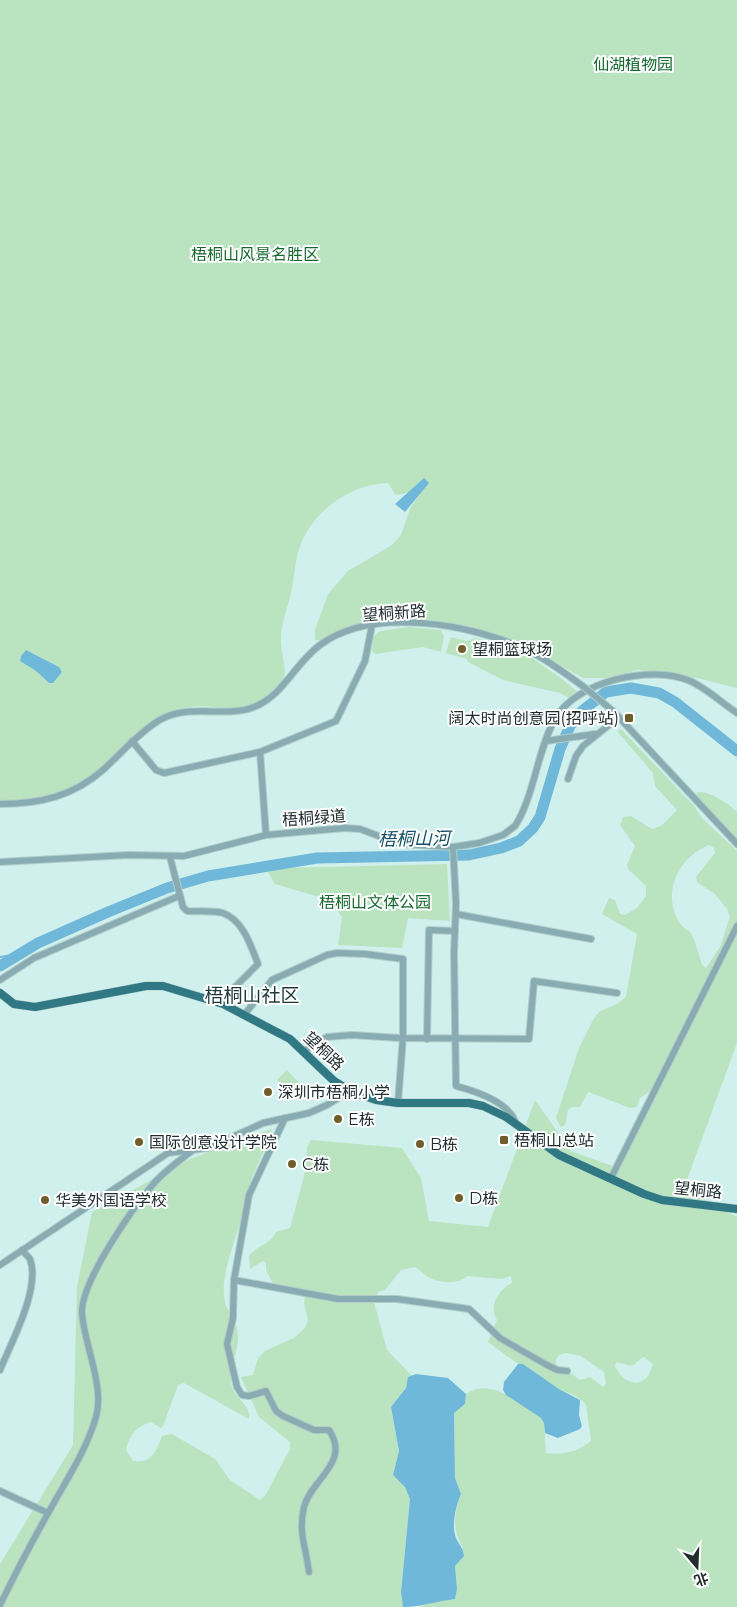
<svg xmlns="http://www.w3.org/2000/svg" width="737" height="1607" font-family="Montserrat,'Noto Sans SC',sans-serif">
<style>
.green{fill:#bae3c0;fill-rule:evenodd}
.water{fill:#70b8d9}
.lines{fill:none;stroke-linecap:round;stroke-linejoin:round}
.stream{stroke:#70b8d9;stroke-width:2}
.river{stroke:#70b8d9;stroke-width:11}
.minor-casing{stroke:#b0cdca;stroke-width:8}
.major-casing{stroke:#b0cdca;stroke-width:9}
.minor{stroke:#89acb2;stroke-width:6}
.major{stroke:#2f7884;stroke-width:8}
.minor-bridge-casing{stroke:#b0cdca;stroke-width:8;stroke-linecap:butt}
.minor-bridge{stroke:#89acb2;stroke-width:6}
.poi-dot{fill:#705d2c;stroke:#fff;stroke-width:2}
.labels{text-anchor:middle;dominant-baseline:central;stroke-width:4;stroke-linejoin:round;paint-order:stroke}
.park-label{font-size:16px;fill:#166830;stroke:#fff}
.street-label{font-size:16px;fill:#212e2d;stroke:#fff}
.poi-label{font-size:16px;fill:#212e2d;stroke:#fff;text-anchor:start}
.water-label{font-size:18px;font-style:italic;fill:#155067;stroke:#fff}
.quarter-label{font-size:19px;fill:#1d3836;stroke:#fff}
</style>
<rect width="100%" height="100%" fill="#d0f0ed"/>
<g class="green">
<path d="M 0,0 L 737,0 L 737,688 L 697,678 L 638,670 L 609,678 L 583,678 L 515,641 L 431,620 L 367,624 L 324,641 L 315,640 L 315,630 L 328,594 L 348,571 L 392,545 L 401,535 L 410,509 L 421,492 L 424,478 C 415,486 408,497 395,494 L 388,483 C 350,484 311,512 299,549 C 295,562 294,579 291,593 C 288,607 281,623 281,638 C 280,652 290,673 281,685 C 249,728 209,694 172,712 C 155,720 141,734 127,746 C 100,769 74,794 38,800 C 26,802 12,801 0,802 ZM 26,650 L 59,667 L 62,672 L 53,683 L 49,683 L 36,671 L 20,661 L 21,656 Z"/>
<path d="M 409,627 L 441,630 L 444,637 L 441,652 L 423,647 L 375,654 L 372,651 L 373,637 L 380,631 Z"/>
<path d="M 451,637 L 467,641 L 476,638 L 529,656 L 562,679 L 579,693 L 569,698 L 560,693 L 503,680 L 468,662 L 467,659 L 446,653 Z"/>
<path d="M 621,729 L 695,807 L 702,818 L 737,851 L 737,923 L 655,1088 L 640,1098 L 637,1107 L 630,1108 L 588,1092 L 580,1107 L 572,1107 L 568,1110 L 565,1125 L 561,1127 L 556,1118 L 579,1048 L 593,1020 L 600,1011 L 617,1004 L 626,997 L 637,934 L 602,914 L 609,898 L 615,900 L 620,914 L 625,915 L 637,908 L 646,896 L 646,886 L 629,870 L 627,865 L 635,846 L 620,825 L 623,817 L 631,816 L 652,829 L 661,826 L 677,810 L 655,786 L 653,773 L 617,731 ZM 709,845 L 714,848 L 715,853 L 696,877 L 697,882 L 715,894 L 727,909 L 730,917 L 720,947 L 706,968 L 702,965 C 699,955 696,944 692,935 C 690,930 684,929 681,925 C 660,895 678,857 709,845 Z"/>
<path d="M 698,792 C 710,791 729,804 737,812 L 737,840 L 695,797 Z"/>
<path d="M 447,864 L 450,921 L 408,918 L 402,948 L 338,945 L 342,917 L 329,900 L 275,884 L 268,872 L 283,868 Z"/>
<path d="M 737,934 L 737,1043 L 684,1188 L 737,1217 L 737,1607 L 419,1607 L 438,1600 L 455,1599 L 457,1589 L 455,1566 L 463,1547 C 452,1532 454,1511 461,1494 L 455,1478 L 454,1412 L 465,1404 L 466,1394 C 492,1376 519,1404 541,1418 L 544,1423 L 546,1453 C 563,1455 578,1452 591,1441 L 586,1404 L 576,1396 L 559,1389 L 523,1364 L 518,1364 L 488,1342 L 497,1320 C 488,1307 499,1289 512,1283 L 511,1276 L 501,1279 L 467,1276 C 459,1285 438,1283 428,1277 C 423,1274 420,1270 415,1267 L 401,1270 L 385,1290 L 378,1292 L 374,1302 L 387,1350 L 412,1376 L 408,1378 L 406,1388 L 391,1407 L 399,1451 L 393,1475 L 405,1487 L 410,1499 L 401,1592 L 403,1607 L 0,1607 L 0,1564 L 73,1445 L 77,1287 L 92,1212 L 190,1159 L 271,1129 L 273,1133 C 261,1157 246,1184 244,1211 C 237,1234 221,1274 224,1296 C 225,1313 239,1318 238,1338 C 238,1355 227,1368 232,1387 C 236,1399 251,1405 249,1419 L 184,1383 L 178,1385 L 163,1426 L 161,1428 L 151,1422 C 135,1427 130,1435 126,1450 L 133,1461 C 152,1464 156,1451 162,1436 L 172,1434 L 215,1459 L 230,1480 L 260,1500 L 265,1496 L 290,1449 L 290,1442 L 259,1417 L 241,1377 L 253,1375 L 258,1358 L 265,1351 L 294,1338 L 305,1328 L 308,1321 L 304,1303 L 306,1289 L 273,1284 L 266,1270 L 266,1263 L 263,1261 L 250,1269 L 249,1256 C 257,1245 270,1245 276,1232 L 290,1228 L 306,1169 L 307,1148 L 311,1140 L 402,1148 L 421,1178 L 429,1221 L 488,1227 L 535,1100 L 571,1151 L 618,1168 ZM 566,1353 L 581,1356 L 604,1372 L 606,1384 L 603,1387 L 590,1377 L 580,1380 L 572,1374 L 565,1373 L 556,1364 L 556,1360 L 559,1355 ZM 644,1357 L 653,1364 C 647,1390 625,1387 615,1366 L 616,1363 C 622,1362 628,1367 633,1365 C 638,1363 638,1359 644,1357 Z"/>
<path d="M 287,1070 L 305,1089 L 295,1098 L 277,1080 Z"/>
</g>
<g class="water">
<path d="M 424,478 L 429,483 L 405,512 L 395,504 Z"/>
<path d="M 26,650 L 59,667 L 62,672 L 53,683 L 49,683 L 36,671 L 20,661 L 21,656 Z"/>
<path d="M 518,1364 L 523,1364 L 559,1389 L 580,1400 L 579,1415 L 582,1426 L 580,1429 L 558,1438 L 545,1433 L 544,1423 L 541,1418 L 506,1395 L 503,1390 L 504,1382 Z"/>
<path d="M 416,1374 L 448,1378 L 466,1394 L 465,1404 L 454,1413 L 455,1478 L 461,1494 C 456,1505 451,1526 456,1538 C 459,1545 463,1547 464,1556 L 455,1566 L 457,1589 L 455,1599 C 437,1601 421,1607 403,1607 L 401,1592 L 410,1499 L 405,1487 L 393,1475 L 399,1451 L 391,1407 L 406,1388 L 408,1377 Z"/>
</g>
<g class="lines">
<path class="stream" d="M 0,957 L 19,954"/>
<path class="river" d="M 0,966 L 38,943 L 108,912 L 167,888 L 208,876 L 317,858 L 469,855 L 501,848 L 519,841 L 533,828 L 540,817 L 560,749 L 570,726 L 582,711 L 606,692 L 631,688 L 659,693 L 675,702 L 737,751"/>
<defs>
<g id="minor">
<path d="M 613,711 L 737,844"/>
<path d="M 132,741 L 156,770 L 164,773 L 260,752 L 336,721 L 365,661 L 372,625"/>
<path d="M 546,741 L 595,734"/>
<path d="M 260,752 L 266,835"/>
<path d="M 568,779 L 576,756 L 583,746 L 619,717"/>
<path d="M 0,804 C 40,804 74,796 104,769 C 121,753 136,736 155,723 C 186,701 223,719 254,707 C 284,695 295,663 320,645 C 373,606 472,624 527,650 C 548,660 566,674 584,687"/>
<path d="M 453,847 L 456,903 L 454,953 L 456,1086 C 475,1091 510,1102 516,1124"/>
<path d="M 170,857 L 183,907 L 187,911 C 198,912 212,910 223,913 C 243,920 251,946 258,964 L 235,987 L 223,1004"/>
<path d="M 0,862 L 128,855 L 184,856 L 266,835 L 345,828 L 360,829 L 400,844 L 453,847 L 479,843 L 503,835 L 515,826 C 534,797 537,751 555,719 C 576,681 652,664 690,681 C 706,688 722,703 737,713"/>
<path d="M 456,914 L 591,939"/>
<path d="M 0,980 L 34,958 L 179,896"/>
<path d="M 244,1015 L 272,980 L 327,955 L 337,953 L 365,954 L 403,959 L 403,1037 L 398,1103"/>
<path d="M 427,1039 L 429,930 L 455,931"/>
<path d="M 304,1051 L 327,1037 L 352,1035 L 399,1038 L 529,1039 L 534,981 L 617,993"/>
<path d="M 285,1118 L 249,1195 L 234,1280 L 233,1318 L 227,1344 L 237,1387 L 242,1395 L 249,1396 L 266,1391 L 276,1411 L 283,1416 L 314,1430 L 329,1430 C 351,1463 311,1479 304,1507 C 298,1533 306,1547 309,1572"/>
<path d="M 611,1178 L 737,926"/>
<path d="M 0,1265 L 168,1153 L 208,1148 L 263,1123 L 309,1113 L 327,1105 L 350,1091"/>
<path d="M 234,1280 L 338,1299 L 397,1299 L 469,1309 L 500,1338 L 545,1364 L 557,1370 L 567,1371"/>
<path d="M 0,1370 C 11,1343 41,1288 30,1259 C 28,1256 24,1253 22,1250"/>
<path d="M 0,1491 L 48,1513"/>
<path d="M 0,1605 C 16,1572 33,1540 51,1508 C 67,1479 87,1449 96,1417 C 105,1387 84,1344 82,1313 C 81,1281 134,1206 155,1182 C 166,1170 180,1160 193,1150"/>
</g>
<path id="major" d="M 0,993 L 14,1004 L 35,1007 L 146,986 L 163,986 L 223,1004 L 290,1039 L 334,1081 L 350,1091 L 376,1100 L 398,1103 L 469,1103 L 483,1106 L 506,1117 L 559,1155 L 644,1194 L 662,1200 L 737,1209"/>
</defs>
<use href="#minor" class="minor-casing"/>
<use href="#major" class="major-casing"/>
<use href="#minor" class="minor"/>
<use href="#major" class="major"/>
<defs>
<path id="minor-bridge" d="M 584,687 L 613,711"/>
</defs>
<use href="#minor-bridge" class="minor-bridge-casing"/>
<use href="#minor-bridge" class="minor-bridge"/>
</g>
<g class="poi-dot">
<circle cx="462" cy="649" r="5"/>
<rect x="624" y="713" width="10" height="10" rx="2.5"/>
<circle cx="268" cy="1092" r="5"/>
<circle cx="338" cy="1119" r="5"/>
<rect x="499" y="1135" width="10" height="10" rx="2.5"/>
<circle cx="139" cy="1142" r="5"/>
<circle cx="420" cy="1144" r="5"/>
<circle cx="292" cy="1164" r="5"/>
<circle cx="459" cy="1198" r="5"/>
<circle cx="45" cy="1200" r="5"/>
</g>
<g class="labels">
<g class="park-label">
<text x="633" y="64">仙湖植物园</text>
<text x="255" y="254">梧桐山风景名胜区</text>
<text x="375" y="902">梧桐山文体公园</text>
</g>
<g class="street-label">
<text transform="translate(394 613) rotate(-4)">望桐新路</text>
<text transform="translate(314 818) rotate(-4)">梧桐绿道</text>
<text transform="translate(324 1051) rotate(43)">望桐路</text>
<text transform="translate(698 1190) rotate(6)">望桐路</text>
</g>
<g class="poi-label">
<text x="472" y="649">望桐篮球场</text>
<text x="619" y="718" text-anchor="end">阔太时尚创意园(招呼站)</text>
<text x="278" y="1092">深圳市梧桐小学</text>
<text x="348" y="1119">E栋</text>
<text x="514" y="1140">梧桐山总站</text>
<text x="149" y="1142">国际创意设计学院</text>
<text x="430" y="1144">B栋</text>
<text x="302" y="1164">C栋</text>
<text x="469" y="1198">D栋</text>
<text x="55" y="1200">华美外国语学校</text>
</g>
<g class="water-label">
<text transform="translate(414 839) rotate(-1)">梧桐山河</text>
</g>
<g class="quarter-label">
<text x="252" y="995">梧桐山社区</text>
</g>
</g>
<g transform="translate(697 1567) rotate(161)" stroke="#ffffff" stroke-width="4" paint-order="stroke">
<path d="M0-4L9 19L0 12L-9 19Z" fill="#212e2d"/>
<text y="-8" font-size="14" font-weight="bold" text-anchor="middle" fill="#212e2d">北</text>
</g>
</svg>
